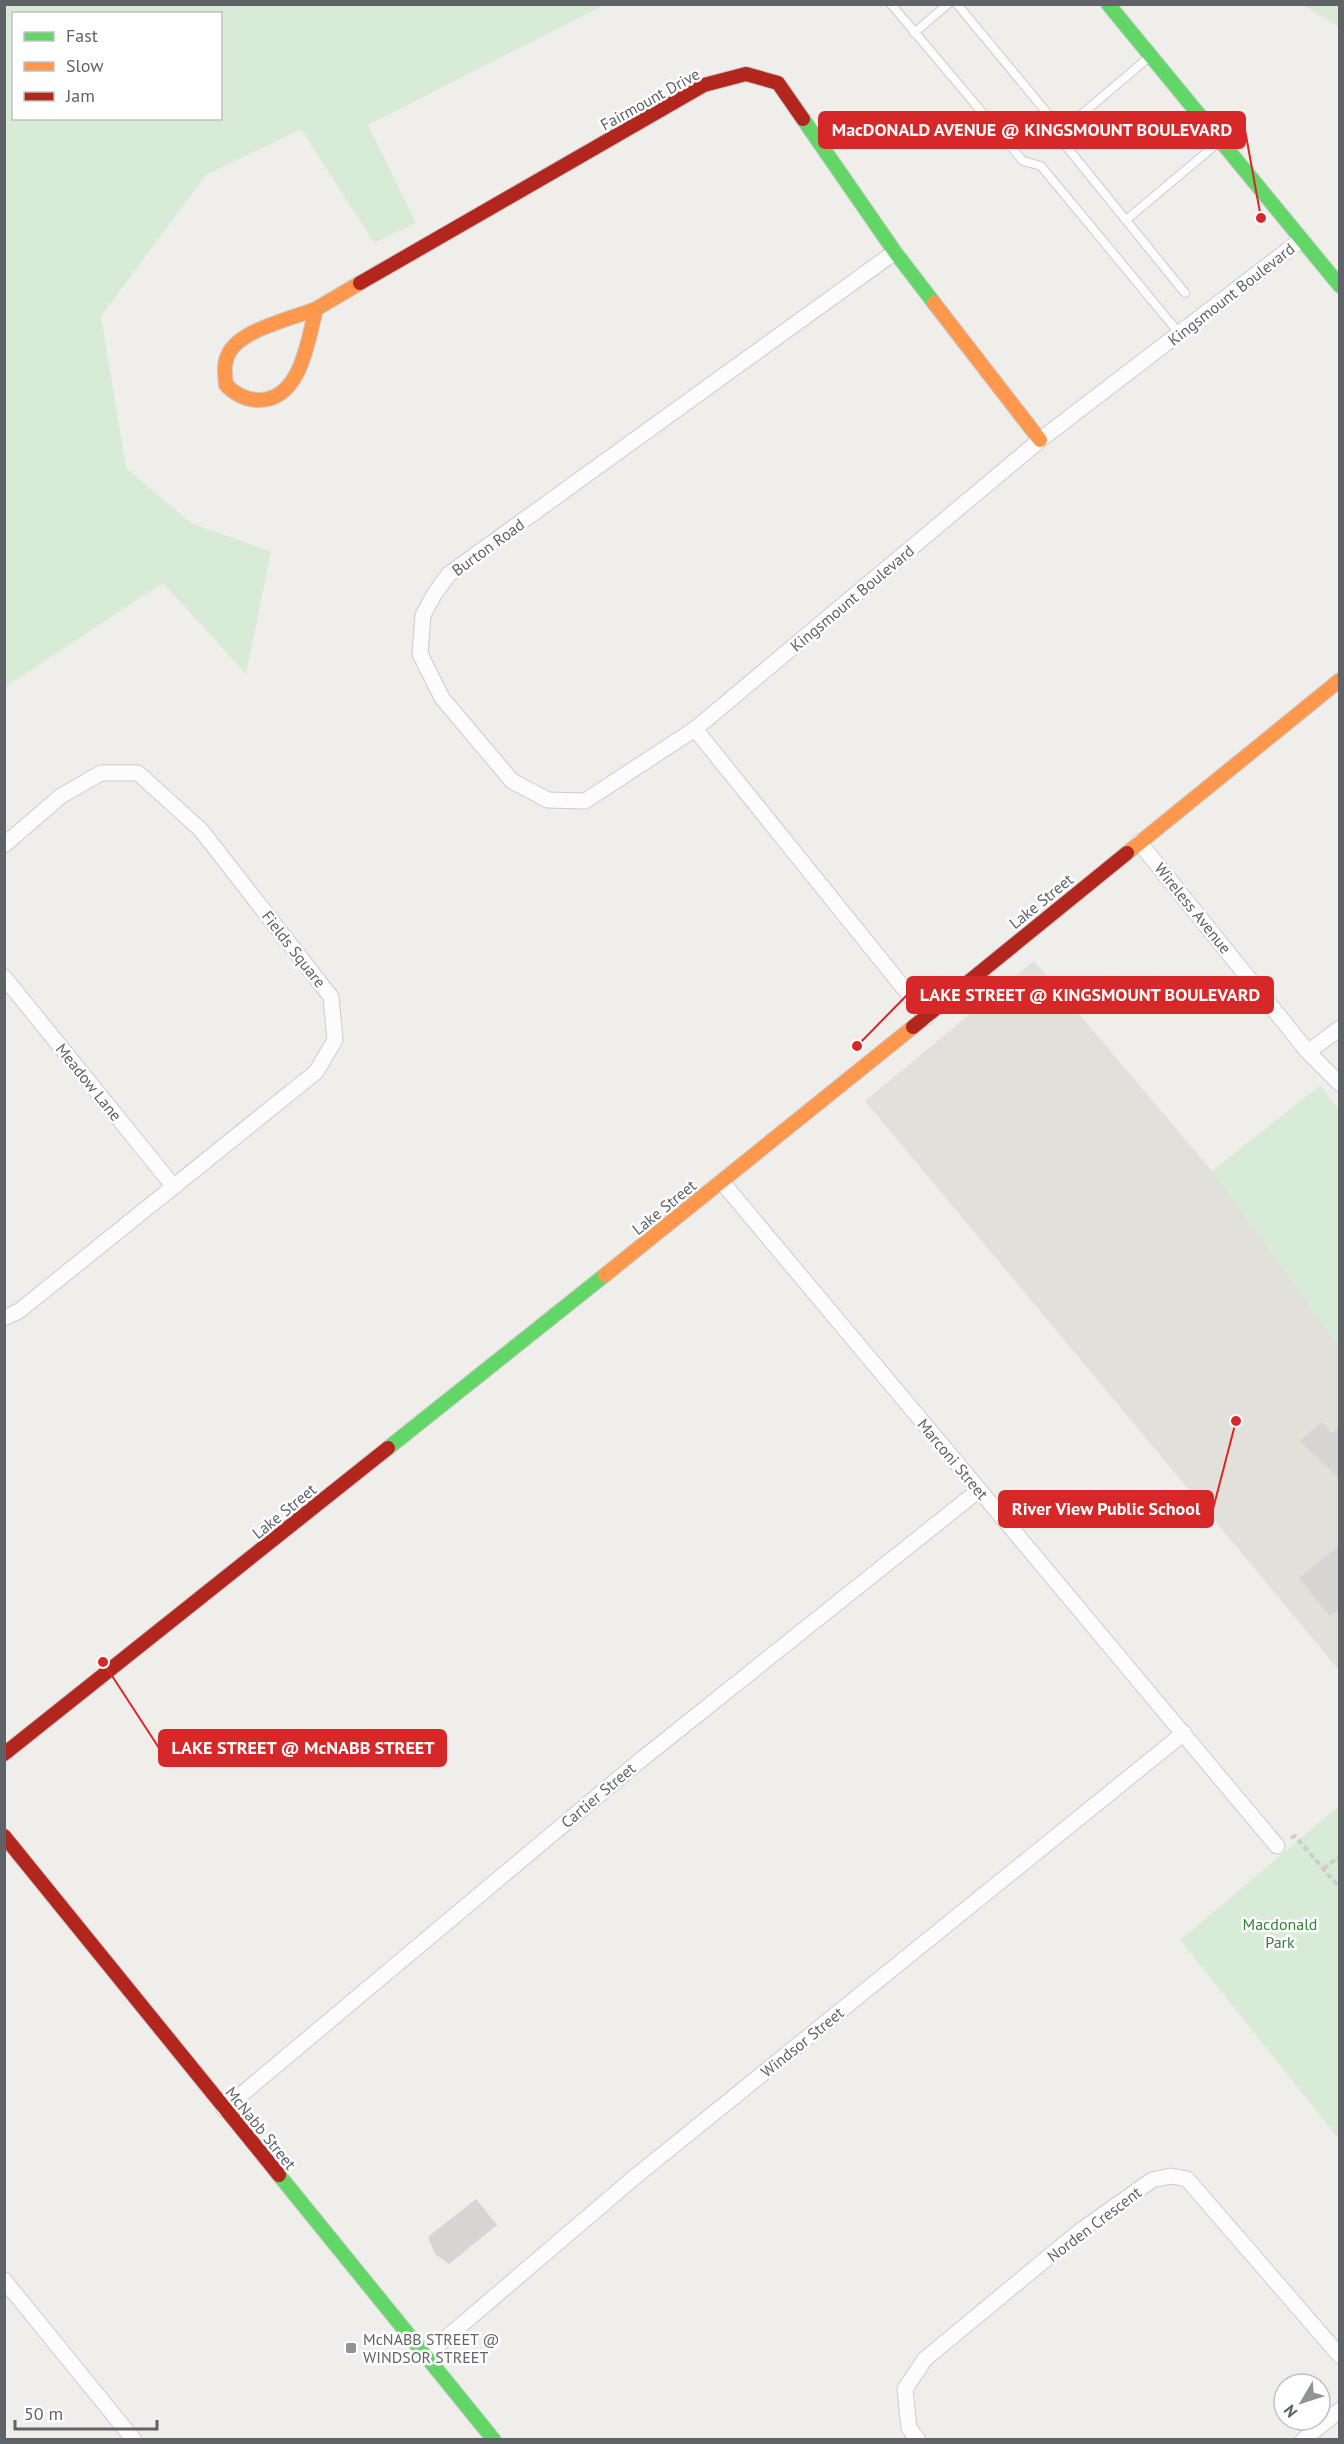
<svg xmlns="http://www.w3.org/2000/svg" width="1344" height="2444" font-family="'PT Sans',sans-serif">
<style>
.education{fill:#e2e0da}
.green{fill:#d8ebd6;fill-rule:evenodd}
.building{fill:#d6d5d3}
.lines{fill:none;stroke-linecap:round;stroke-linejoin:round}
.lane-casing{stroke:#cbcccc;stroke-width:10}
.street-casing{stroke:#cbcccc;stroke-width:17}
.fast-casing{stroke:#cacacb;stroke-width:16}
.slow-casing{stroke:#cacacb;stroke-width:16}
.jam-casing{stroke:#cacacb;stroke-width:16}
.path{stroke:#cacfcc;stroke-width:4;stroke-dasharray:6 3;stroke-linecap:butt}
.lane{stroke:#fdfcfc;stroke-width:8}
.street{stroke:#fdfcfc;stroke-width:15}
.fast{stroke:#63d668;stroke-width:14}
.slow{stroke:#ff974d;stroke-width:14}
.jam{stroke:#b3261e;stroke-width:14}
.poi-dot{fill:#919496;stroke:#fff;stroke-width:2}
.labels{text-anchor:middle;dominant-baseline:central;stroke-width:5;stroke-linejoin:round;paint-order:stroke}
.street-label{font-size:16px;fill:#5f6368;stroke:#fff}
.park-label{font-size:16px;fill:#348238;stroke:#fff}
.poi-label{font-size:16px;fill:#5f6368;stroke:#fff;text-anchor:start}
.leader{fill:none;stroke:#d62828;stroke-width:2}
.callout-dot{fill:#d62828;stroke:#fff;stroke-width:2}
.callout{fill:#d62828;stroke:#d62828;stroke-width:2}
.callout-label{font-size:18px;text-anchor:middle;font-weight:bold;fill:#fff}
</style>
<rect width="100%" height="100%" fill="#efeeea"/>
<path class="education" d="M 1034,961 L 1212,1171 L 1320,1086 L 1340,1111 L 1339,1670 L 865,1101 Z"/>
<g class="green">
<path d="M 5,4 L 604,5 L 368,125 L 416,223 L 374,243 L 301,129 L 206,175 L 101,316 L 126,468 L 191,523 L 271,552 L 246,674 L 163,583 L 5,687 ZM 14,14 L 220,14 L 220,118 L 14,118 Z"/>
<path d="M 1303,5 L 1339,5 L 1339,27 Z"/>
<path d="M 1320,1086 L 1339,1111 L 1339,1347 L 1212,1171 Z"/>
<path d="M 1339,1806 L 1339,2139 L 1180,1940 Z"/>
</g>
<g class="building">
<path d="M 1322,1422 L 1332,1433 L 1340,1427 L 1340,1479 L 1300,1441 Z"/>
<path d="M 1340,1545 L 1340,1609 L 1330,1616 L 1299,1578 Z"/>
<path d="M 476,2199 L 497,2225 L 449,2264 L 435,2254 L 428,2237 Z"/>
</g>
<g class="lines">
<defs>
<g id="lane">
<path d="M 891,4 L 1023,161 L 1041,166 L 1179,333"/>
<path d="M 957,4 L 1062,131 L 1148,58"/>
<path d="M 914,33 L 948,4"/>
<path d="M 1066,146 L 1185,293"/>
<path d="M 1126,220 L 1219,142"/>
</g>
<g id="street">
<path d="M 695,729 L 585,801 L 548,800 L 512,781 L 442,698 L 420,654 L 423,615 L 435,593 L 449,574 L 895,252"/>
<path d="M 1139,842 L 1308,1052 L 1340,1084"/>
<path d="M 4,845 L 61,796 L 101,773 L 138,773 L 201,830 L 331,997 L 335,1040 L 316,1072 L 19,1311 L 4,1318"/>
<path d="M 4,977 L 174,1187"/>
<path d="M 927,1017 L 695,729 L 1040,440 L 1301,240"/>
<path d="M 1308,1052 L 1340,1028"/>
<path d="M 722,1182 L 1277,1846"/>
<path d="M 224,2109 L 637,1763 L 979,1490"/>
<path d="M 4,2280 L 134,2440"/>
<path d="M 425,2356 L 636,2176 L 1184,1733"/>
<path d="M 918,2440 L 909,2428 L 905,2389 L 925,2359 L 1080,2231 L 1152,2180 L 1171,2176 L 1187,2179 L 1340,2356"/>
<path d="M 1303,2440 L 1340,2410"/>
</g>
<g id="fast">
<path d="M 1108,4 L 1340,286"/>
<path d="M 803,119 L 895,252 L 934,303"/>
<path d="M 388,1448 L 605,1275"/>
<path d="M 279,2175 L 494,2440"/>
</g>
<g id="slow">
<path d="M 934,303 L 1040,440"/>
<path d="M 316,309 C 293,318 240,330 229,353 C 223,363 225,374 226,385 C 235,394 245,400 259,400 C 301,400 308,340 316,309 L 360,283"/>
<path d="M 1127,853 L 1340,680"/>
<path d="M 605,1275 L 913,1027"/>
</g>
<g id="jam">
<path d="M 360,283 L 704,85 L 746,74 L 778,83 L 803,119"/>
<path d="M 913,1027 L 1127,853"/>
<path d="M 4,1754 L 388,1448"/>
<path d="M 4,1836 L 279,2175"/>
</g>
</defs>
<use href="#lane" class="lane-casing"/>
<use href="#street" class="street-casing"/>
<use href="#fast" class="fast-casing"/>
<use href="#slow" class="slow-casing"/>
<use href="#jam" class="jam-casing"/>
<g class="path">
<path d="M 1291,1838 L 1295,1836 L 1340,1888"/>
<path d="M 1323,1869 L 1340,1856"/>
</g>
<use href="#lane" class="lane"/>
<use href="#street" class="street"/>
<use href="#fast" class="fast"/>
<use href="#slow" class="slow"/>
<use href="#jam" class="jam"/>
</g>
<rect class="poi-dot" x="345" y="2342" width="12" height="12" rx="3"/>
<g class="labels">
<g class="street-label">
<text transform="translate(650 99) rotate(-29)">Fairmount Drive</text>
<text transform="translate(1231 294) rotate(-38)">Kingsmount Boulevard</text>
<text transform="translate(488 547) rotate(-36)">Burton Road</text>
<text transform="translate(852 598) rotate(-40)">Kingsmount Boulevard</text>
<text transform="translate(1041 901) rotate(-39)">Lake Street</text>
<text transform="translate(1193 908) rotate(51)">Wireless Avenue</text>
<text transform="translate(294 949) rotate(52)">Fields Square</text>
<text transform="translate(89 1082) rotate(51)">Meadow Lane</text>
<text transform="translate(664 1207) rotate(-39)">Lake Street</text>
<text transform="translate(953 1459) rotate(50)">Marconi Street</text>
<text transform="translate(284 1511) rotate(-39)">Lake Street</text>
<text transform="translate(598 1795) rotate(-40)">Cartier Street</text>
<text transform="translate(802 2042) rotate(-39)">Windsor Street</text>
<text transform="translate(261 2128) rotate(51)">McNabb Street</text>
<text transform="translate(1094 2224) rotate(-37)">Norden Crescent</text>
</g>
<g class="park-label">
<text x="1280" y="1924">Macdonald<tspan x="1280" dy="18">Park</tspan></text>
</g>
<g class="poi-label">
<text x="363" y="2339">McNABB STREET @<tspan x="363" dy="18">WINDSOR STREET</tspan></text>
</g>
</g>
<path class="leader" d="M1261 218L1245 130M857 1046L907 995M1236 1421L1213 1509M103 1662L159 1748"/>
<g class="callout-dot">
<circle cx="1261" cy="218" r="6"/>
<circle cx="857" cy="1046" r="6"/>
<circle cx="1236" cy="1421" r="6"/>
<circle cx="103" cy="1662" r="6"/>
</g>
<g class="callout">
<rect x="819" y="112" width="426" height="36" rx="6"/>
<rect x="907" y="977" width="366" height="36" rx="6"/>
<rect x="999" y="1491" width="214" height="36" rx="6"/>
<rect x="159" y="1730" width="287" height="36" rx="6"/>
</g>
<g class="callout-label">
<text x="1032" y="136">MacDONALD AVENUE @ KINGSMOUNT BOULEVARD</text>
<text x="1090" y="1001">LAKE STREET @ KINGSMOUNT BOULEVARD</text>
<text x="1106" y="1515">River View Public School</text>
<text x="303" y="1754">LAKE STREET @ McNABB STREET</text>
</g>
<rect width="1344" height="2444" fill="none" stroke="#5f6368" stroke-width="12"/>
<rect x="12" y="12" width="210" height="108" fill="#ffffff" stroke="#bfc1c3" stroke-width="1.5"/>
<rect x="24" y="32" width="30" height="9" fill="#63d668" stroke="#bfc1c3" stroke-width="1.5"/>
<text x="66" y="42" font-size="18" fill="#5f6368">Fast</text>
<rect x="24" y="62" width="30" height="9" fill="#ff974d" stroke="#bfc1c3" stroke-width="1.5"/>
<text x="66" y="72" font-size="18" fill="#5f6368">Slow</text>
<rect x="24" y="92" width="30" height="9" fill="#b3261e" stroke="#bfc1c3" stroke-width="1.5"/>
<text x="66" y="102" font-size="18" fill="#5f6368">Jam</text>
<g transform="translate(1302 2402) rotate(231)"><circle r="28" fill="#ffffff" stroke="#bfc1c3" stroke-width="1.5"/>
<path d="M0-4.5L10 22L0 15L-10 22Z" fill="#919496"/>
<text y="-9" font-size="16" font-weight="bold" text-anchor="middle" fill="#5f6368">N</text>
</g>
<path d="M15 2420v9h142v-9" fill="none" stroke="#5f6368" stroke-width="3"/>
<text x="24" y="2420" font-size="18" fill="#5f6368" stroke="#ffffff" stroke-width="4.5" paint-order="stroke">50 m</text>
</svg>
